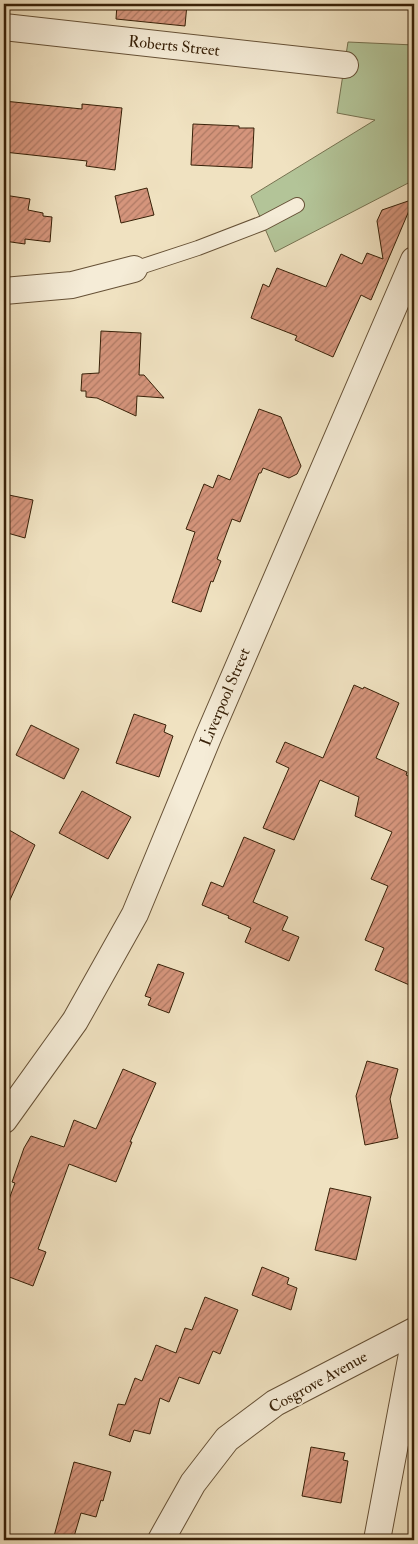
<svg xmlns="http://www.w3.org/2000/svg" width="418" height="1544" font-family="'IM FELL Double Pica',serif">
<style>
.green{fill:#b3c498;stroke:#767250}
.building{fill:url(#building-hatch);stroke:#382108}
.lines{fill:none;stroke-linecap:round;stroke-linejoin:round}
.lane-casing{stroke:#665136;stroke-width:16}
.street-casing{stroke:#665136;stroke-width:28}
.lane{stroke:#f5ecd7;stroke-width:14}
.street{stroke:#f5ecd7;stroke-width:26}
.labels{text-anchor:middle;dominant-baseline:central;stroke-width:4;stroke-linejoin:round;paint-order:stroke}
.street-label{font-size:16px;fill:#382108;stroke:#f5ecd7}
</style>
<defs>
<pattern id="building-hatch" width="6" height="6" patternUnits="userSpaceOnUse" patternTransform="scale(1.25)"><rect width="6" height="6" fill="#d5957c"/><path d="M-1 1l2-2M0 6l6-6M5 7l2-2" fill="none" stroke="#ae7964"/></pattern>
</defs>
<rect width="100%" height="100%" fill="#f0e2c1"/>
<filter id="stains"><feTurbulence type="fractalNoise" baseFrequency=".004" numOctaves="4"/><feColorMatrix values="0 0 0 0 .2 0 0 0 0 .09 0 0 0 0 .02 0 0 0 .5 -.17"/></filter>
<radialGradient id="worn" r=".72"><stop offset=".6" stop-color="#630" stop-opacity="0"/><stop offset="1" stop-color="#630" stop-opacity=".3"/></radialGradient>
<path class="green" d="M 348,42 L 414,45 L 414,180 L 275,252 L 251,196 L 375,120 L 337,113 Z"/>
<g class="building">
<path d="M 117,4 L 187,4 L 185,26 L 116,19 Z"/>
<path d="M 4,101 L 82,109 L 82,104 L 122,108 L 115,170 L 86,166 L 87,161 L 4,152 Z"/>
<path d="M 193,124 L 239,126 L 239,128 L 254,128 L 252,168 L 191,165 Z"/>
<path d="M 147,188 L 154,215 L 121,223 L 115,196 Z"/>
<path d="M 4,195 L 30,199 L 28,210 L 43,213 L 43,216 L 52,217 L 50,242 L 25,239 L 25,244 L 4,241 Z"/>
<path d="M 414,199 L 371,300 L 361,295 L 333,357 L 295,340 L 297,336 L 251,318 L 263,284 L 269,287 L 277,268 L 326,287 L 341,254 L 362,264 L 367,253 L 383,259 L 377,221 L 382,210 Z"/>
<path d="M 101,331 L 141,333 L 139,375 L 144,375 L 164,398 L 137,396 L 136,416 L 97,398 L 86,397 L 86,391 L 81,391 L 82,374 L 99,373 Z"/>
<path d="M 259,409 L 281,417 L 301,466 L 297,474 L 289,478 L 263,468 L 261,473 L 259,473 L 240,522 L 232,519 L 217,559 L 221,561 L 213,582 L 211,581 L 201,612 L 172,602 L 195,532 L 186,529 L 204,484 L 213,488 L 218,475 L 230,480 Z"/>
<path d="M 4,494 L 33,500 L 25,538 L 4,532 Z"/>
<path d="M 354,685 L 363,689 L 364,687 L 399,703 L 376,758 L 407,772 L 406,775 L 414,779 L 414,987 L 375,970 L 384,948 L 365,940 L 388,886 L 371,879 L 392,832 L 355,816 L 359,797 L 320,780 L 294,840 L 263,828 L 289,768 L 276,762 L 285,742 L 323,758 Z"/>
<path d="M 134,714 L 166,725 L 164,732 L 173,736 L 159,777 L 116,763 Z"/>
<path d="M 31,725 L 79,749 L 64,779 L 16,755 Z"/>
<path d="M 82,791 L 131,817 L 108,859 L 59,833 Z"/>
<path d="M 4,827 L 35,845 L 4,913 Z"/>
<path d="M 244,837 L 275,850 L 253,902 L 288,917 L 282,930 L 299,937 L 289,961 L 245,942 L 251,928 L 228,918 L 229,916 L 202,905 L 211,882 L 223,887 Z"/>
<path d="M 158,964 L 184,973 L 169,1013 L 148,1005 L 151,998 L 145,996 Z"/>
<path d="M 367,1061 L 398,1069 L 390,1099 L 398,1138 L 365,1145 L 356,1096 Z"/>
<path d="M 123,1069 L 156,1083 L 130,1142 L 132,1142 L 116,1182 L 69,1164 L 38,1249 L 46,1252 L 33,1286 L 4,1275 L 4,1213 L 15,1183 L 12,1182 L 24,1148 L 31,1136 L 64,1147 L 74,1120 L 96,1129 Z"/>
<path d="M 330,1188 L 371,1197 L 356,1260 L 315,1250 Z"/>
<path d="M 262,1267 L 289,1278 L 287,1284 L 297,1288 L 291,1310 L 252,1295 Z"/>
<path d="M 205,1297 L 238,1310 L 220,1354 L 213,1351 L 199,1384 L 179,1377 L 169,1402 L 160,1398 L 150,1434 L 134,1430 L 130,1442 L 109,1435 L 118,1404 L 125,1405 L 135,1378 L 142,1381 L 156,1345 L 176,1353 L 185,1328 L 192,1330 Z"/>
<path d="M 311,1447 L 345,1453 L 343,1460 L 348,1461 L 341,1503 L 302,1496 Z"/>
<path d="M 74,1462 L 111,1472 L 103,1501 L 101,1500 L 96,1517 L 81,1513 L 73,1540 L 53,1540 Z"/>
</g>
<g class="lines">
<defs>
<path id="lane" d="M 134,269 L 198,248 L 263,223 L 297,205"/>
<g id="street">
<path d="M 4,27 L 345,65"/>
<path d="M 4,291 L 72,285 L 134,269"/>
<path d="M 4,1120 L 75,1021 L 135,914 L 209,735 L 414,260"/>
<path d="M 161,1540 L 193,1483 L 227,1439 L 275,1403 L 414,1331"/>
<path d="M 377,1540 L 414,1343"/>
</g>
</defs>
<use href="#lane" class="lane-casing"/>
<use href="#street" class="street-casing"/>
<use href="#lane" class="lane"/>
<use href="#street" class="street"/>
</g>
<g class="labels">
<g class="street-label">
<text transform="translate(174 46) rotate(6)">Roberts Street</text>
<text transform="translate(225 697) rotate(-67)">Liverpool Street</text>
<text transform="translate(318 1382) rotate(-29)">Cosgrove Avenue</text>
</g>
</g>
<rect width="418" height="1544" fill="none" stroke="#f0e2c1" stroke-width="20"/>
<rect x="5" y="5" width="408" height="1534" fill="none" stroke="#382108" stroke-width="2.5"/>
<rect x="10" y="10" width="398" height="1524" fill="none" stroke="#382108"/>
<rect width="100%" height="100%" filter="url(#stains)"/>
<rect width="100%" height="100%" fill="url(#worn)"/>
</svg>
